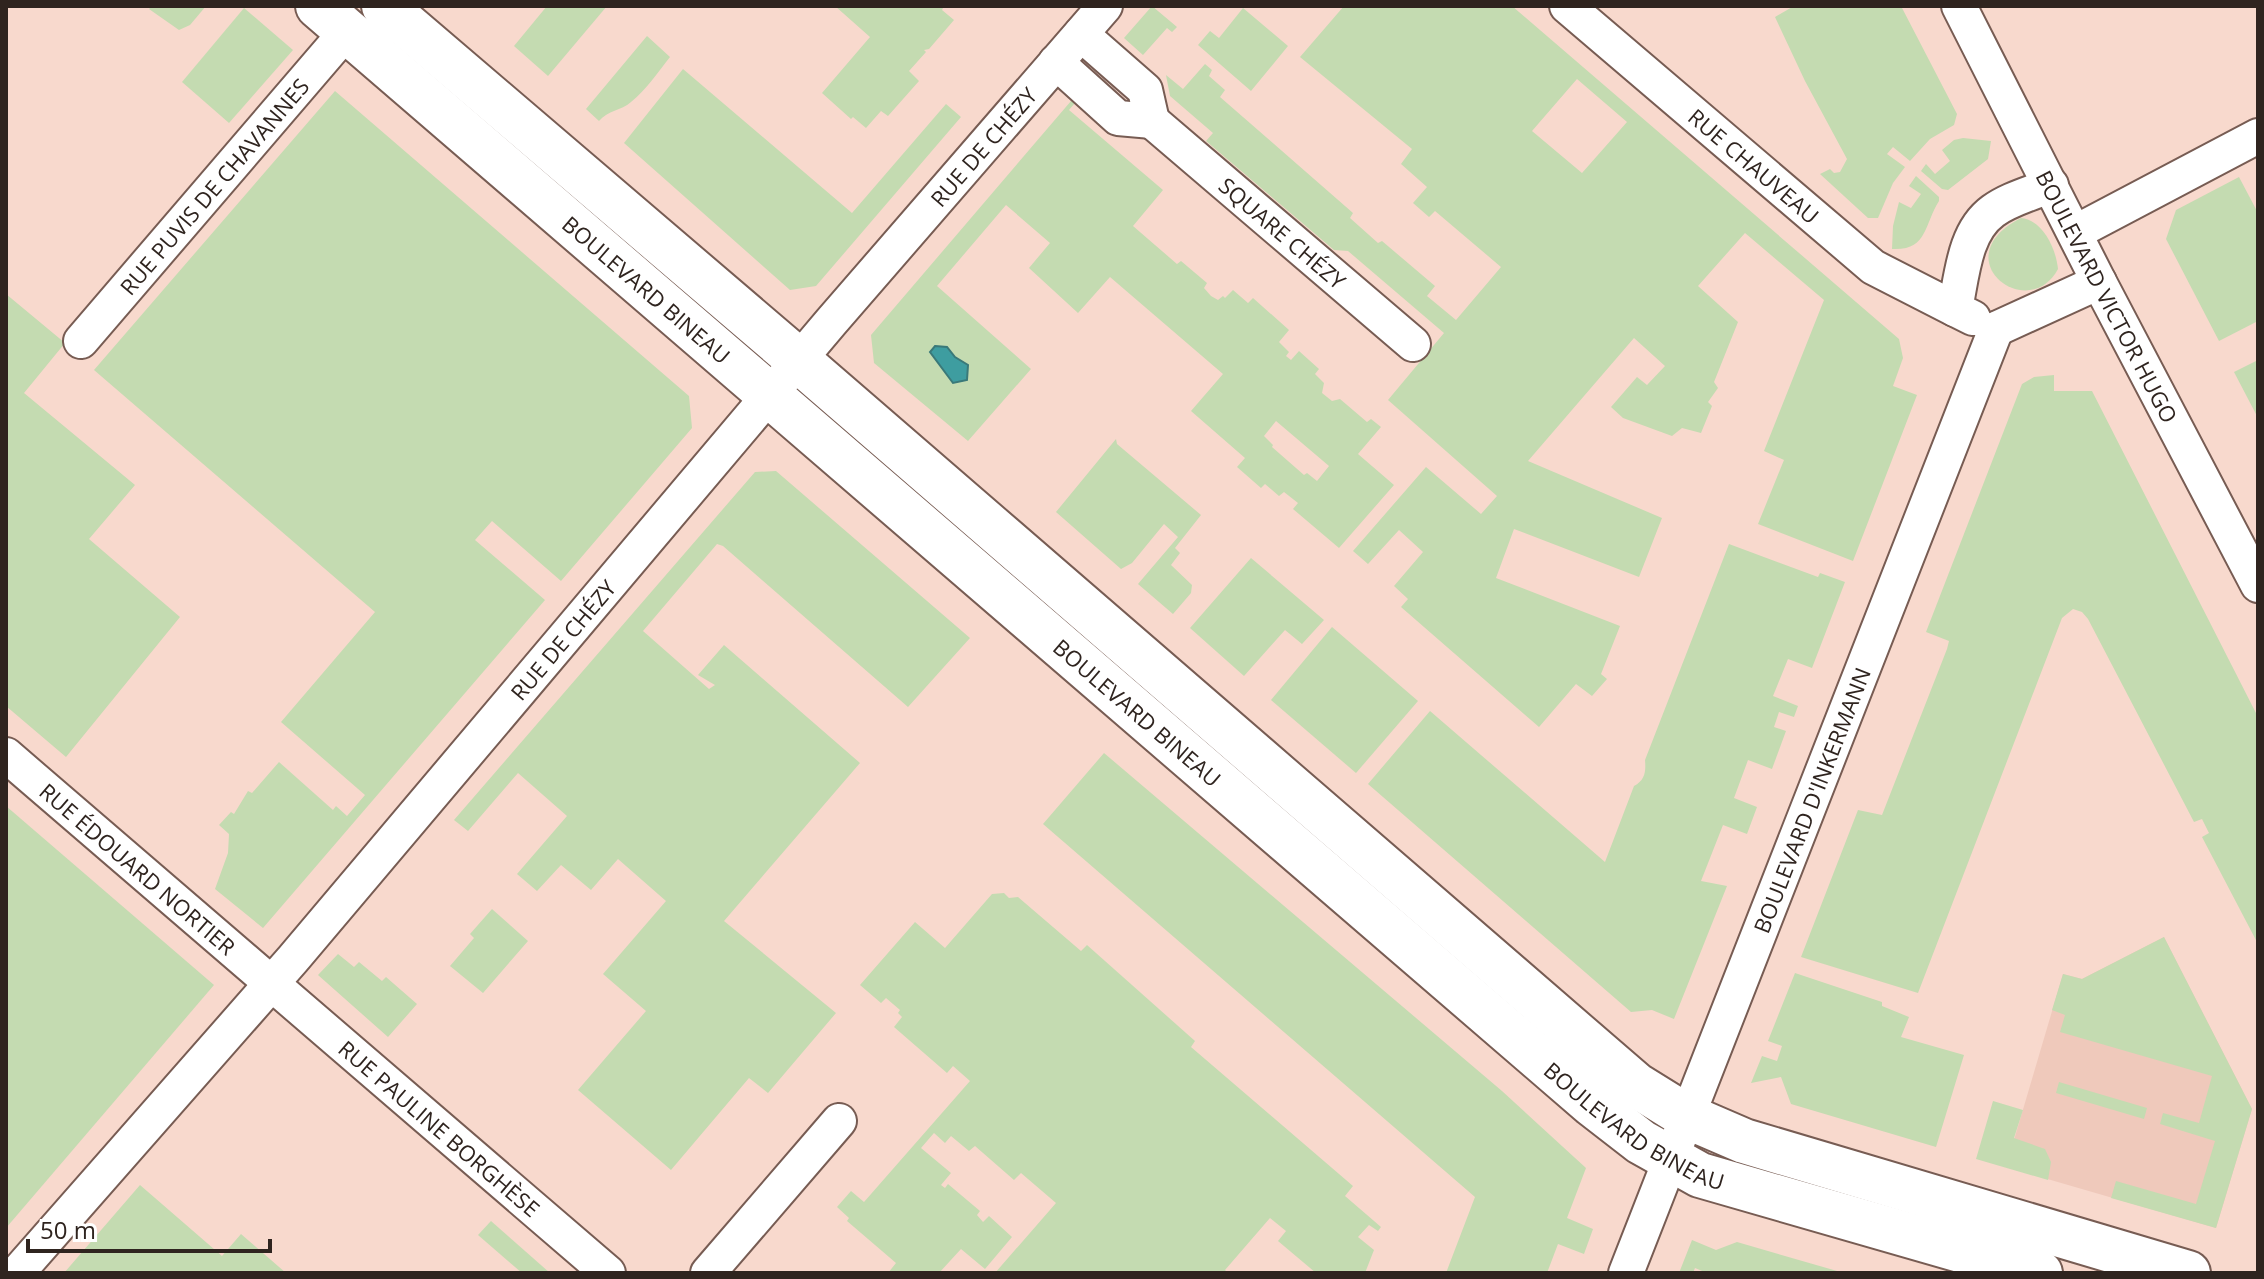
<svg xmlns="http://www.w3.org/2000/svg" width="2264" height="1279" font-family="'Open Sans',sans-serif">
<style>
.built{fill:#efc9bb}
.green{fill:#c4dbb1;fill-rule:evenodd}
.water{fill:#3e9da0;stroke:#3a7979;stroke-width:2}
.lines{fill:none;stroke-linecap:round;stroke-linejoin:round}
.minor-casing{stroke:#775c53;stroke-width:38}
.major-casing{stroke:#775c53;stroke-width:48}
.minor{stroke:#fff;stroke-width:34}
.major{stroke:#fff;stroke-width:44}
.labels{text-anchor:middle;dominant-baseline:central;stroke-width:8;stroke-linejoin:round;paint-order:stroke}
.street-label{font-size:22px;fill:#2f241f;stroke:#fff}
</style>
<rect width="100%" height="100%" fill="#f8d9cd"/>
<path class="built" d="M 2164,937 L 2252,1109 L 2216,1228 L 2006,1167 L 2063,974 L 2082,979 Z"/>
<g class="green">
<path d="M 152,6 L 206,6 L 190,25 L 179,30 L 149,9 Z"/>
<path d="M 547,6 L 607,6 L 548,76 L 514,46 Z"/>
<path d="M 835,6 L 944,6 L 942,10 L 954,20 L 929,49 L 924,50 L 926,52 L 909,71 L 919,81 L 888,116 L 881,111 L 866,128 L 853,117 L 851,119 L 822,93 L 870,37 Z"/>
<path d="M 1152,6 L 1177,27 L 1172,32 L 1167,28 L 1143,55 L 1124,38 Z"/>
<path d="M 1344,6 L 1512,6 L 1899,339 L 1903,358 L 1893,386 L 1917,395 L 1853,561 L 1758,524 L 1784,460 L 1764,451 L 1824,300 L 1745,233 L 1698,286 L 1738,322 L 1714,382 L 1718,388 L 1708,402 L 1712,406 L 1701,433 L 1682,428 L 1672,436 L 1623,418 L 1611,407 L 1637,377 L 1647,385 L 1665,366 L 1634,338 L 1528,461 L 1662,518 L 1639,577 L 1514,529 L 1496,578 L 1620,626 L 1601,674 L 1607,679 L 1592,696 L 1576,684 L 1539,727 L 1401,607 L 1408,599 L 1394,586 L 1423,552 L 1399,530 L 1368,564 L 1353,551 L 1426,467 L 1481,514 L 1497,496 L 1388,400 L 1444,333 L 1348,251 L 1334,250 L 1206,141 L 1213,133 L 1170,96 L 1166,75 L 1183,89 L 1205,64 L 1212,70 L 1209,76 L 1225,90 L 1220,97 L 1353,213 L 1350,218 L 1378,243 L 1382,241 L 1435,286 L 1427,296 L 1456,320 L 1501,267 L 1435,211 L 1429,217 L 1413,203 L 1427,187 L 1401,164 L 1412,149 L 1300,57 ZM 1577,79 L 1627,122 L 1582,173 L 1532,131 Z"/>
<path d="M 1794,6 L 1875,6 L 1877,8 L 1901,6 L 1957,114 L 1954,125 L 1930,139 L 1910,161 L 1893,147 L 1887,154 L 1905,167 L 1893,183 L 1878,218 L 1868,218 L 1820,174 L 1830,169 L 1834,173 L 1840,172 L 1847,159 L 1805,81 L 1775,17 Z"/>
<path d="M 244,8 L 293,50 L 229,123 L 182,82 Z"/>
<path d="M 1243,8 L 1288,46 L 1251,91 L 1198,45 L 1210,31 L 1219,38 Z"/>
<path d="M 647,36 L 670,57 C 658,72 646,90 631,102 C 621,111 608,110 599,121 L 586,109 Z"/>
<path d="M 683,69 L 852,213 L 946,104 L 961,117 L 816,286 L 790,290 L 624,143 Z"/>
<path d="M 335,91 L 689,396 L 692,428 L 561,581 L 492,521 L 475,540 L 545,600 L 263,928 L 215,889 L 228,853 L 229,834 L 219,825 L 231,812 L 234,814 L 248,791 L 252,793 L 279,762 L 333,810 L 336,806 L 347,816 L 365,795 L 281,722 L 375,612 L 94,370 Z"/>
<path d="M 1077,94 L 1080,97 L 1069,110 L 1163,190 L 1133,226 L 1177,264 L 1181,261 L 1207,283 L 1204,288 L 1211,296 L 1218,300 L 1223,296 L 1225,298 L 1233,290 L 1248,303 L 1253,298 L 1289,330 L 1279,342 L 1289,352 L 1286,356 L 1291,360 L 1299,351 L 1319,369 L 1315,374 L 1324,383 L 1322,393 L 1332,401 L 1340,399 L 1367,422 L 1371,419 L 1381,427 L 1358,454 L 1394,485 L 1339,548 L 1293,509 L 1298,503 L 1284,492 L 1279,496 L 1265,484 L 1261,488 L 1237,467 L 1245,458 L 1191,411 L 1223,374 L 1110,277 L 1078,313 L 1029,268 L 1050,243 L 1006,205 L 937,286 L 1031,369 L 968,441 L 874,363 L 871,335 ZM 1276,421 L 1329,466 L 1317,481 L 1307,473 L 1304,475 L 1272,447 L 1273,445 L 1264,436 Z"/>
<path d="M 1963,138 L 1991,141 L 1988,159 L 1948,190 L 1942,189 L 1921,171 L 1926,164 L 1935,174 L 1950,161 L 1942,150 L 1954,140 Z"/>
<path d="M 1916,176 L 1939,197 L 1939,201 C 1924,224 1928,251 1892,249 L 1893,226 L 1899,202 L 1911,208 L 1921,194 L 1909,186 Z"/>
<path d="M 2239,177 L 2258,213 L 2258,321 L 2219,341 L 2166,239 L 2176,210 Z"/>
<path d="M 2021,218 C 2043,220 2056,249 2058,269 C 2028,325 1942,258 2021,218 Z"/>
<path d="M 6,294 L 65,343 L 24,393 L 135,485 L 89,539 L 180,617 L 66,757 L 6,706 Z"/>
<path d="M 2258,360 L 2258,418 L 2234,372 Z"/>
<path d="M 2054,375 L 2054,391 L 2092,391 L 2258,717 L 2258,944 L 2202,837 L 2209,833 L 2202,819 L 2194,822 L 2088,619 L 2082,612 L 2073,609 L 2062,618 L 1918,993 L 1801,957 L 1858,810 L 1882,815 L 1947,649 L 1949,641 L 1926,632 L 2022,384 L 2034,377 Z"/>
<path d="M 1116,439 L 1117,444 L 1201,515 L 1175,548 L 1180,553 L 1171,565 L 1192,585 L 1191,593 L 1173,614 L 1138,584 L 1178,537 L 1164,524 L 1132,563 L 1121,569 L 1056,512 Z"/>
<path d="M 776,471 L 970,638 L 908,707 L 723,546 L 717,544 L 643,631 L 709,689 L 715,685 L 698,675 L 724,645 L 860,763 L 724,921 L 836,1013 L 768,1093 L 749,1078 L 671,1170 L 578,1090 L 646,1011 L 603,974 L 666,901 L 618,859 L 591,890 L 561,865 L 537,891 L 517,874 L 567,816 L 518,773 L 468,831 L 454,820 L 755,472 Z"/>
<path d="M 1729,544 L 1818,577 L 1820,573 L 1845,582 L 1812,668 L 1788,659 L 1773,696 L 1798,706 L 1794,717 L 1779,712 L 1774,727 L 1786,731 L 1772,769 L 1748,760 L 1734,798 L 1757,807 L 1747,834 L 1723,825 L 1701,881 L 1727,886 L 1674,1019 L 1652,1010 L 1631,1012 L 1368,784 L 1430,711 L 1605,862 L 1634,786 C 1645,780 1646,772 1645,760 Z"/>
<path d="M 1251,558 L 1324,620 L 1302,644 L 1285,630 L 1244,676 L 1190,628 Z"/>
<path d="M 1332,627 L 1418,701 L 1356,773 L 1271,700 Z"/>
<path d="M 1104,753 L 1502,1091 L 1586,1168 L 1567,1218 L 1593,1229 L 1584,1254 L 1558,1244 L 1547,1273 L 1446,1273 L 1475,1197 L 1043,824 Z"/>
<path d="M 6,806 L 214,985 L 6,1228 Z"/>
<path d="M 1004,893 L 1009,898 L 1018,897 L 1081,951 L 1087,945 L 1195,1041 L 1191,1047 L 1353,1186 L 1345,1196 L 1381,1227 L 1378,1231 L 1369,1225 L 1358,1237 L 1374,1250 L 1365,1273 L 1316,1273 L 1278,1241 L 1286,1231 L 1270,1218 L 1225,1270 L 1228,1273 L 995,1273 L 1056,1203 L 1021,1173 L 1014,1180 L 975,1146 L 969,1151 L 951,1136 L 945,1143 L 934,1133 L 921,1148 L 951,1173 L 941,1185 L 945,1188 L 948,1184 L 980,1211 L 977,1215 L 983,1222 L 989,1216 L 1012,1237 L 985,1269 L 961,1249 L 939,1273 L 888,1273 L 896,1263 L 847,1221 L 849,1218 L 837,1207 L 851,1191 L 864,1202 L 970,1081 L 953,1066 L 947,1073 L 894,1027 L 902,1017 L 898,1013 L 900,1010 L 886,998 L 881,1003 L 860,985 L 915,922 L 945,948 L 992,894 Z"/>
<path d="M 492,909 L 528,941 L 483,993 L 450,966 L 474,938 L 470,934 Z"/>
<path d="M 2164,937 L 2252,1109 L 2216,1228 L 2111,1198 L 2116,1181 L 2196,1204 L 2215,1141 L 2160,1124 L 2163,1113 L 2199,1123 L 2212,1076 L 2060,1032 L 2065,1015 L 2052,1010 L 2063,974 L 2082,979 Z"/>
<path d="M 338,954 L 354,967 L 359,962 L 382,981 L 386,977 L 417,1004 L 388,1037 L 318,975 Z"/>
<path d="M 1795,973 L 1882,1002 L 1882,1006 L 1909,1017 L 1901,1037 L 1964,1055 L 1936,1147 L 1791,1104 L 1781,1077 L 1751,1083 L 1762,1056 L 1777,1061 L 1782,1046 L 1768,1041 Z"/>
<path d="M 2059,1082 L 2147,1108 L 2144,1119 L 2056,1093 Z"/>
<path d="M 1993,1101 L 2023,1110 L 2014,1138 L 2045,1149 L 2051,1162 L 2048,1180 L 1976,1159 Z"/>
<path d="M 140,1185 L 222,1256 L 241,1234 L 286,1273 L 64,1273 Z"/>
<path d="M 491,1221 L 550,1273 L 522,1273 L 478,1235 Z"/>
<path d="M 1692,1240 L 1716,1250 L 1737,1242 L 1844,1273 L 1707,1273 L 1695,1268 L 1693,1273 L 1679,1273 Z"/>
</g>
<path class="water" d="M 935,346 L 947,347 L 955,357 L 968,365 L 967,380 L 953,383 L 930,352 Z"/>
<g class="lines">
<defs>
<g id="minor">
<path id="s1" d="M 1567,6 L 1873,267 L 1955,309"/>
<path id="s2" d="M 1959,6 L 2099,282 L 2258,585"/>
<path d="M 1081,34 L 1145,90 L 1152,121"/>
<path d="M 1056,62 L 1118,118 L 1152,121"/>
<path id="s3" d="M 1152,121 L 1413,344"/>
<path d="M 2076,232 L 2258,136"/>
<path d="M 1973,318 L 1955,309 C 1962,276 1964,232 1993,211 C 2009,199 2033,193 2051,185"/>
<path d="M 1996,329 L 2099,282"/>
<path id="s4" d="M 81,341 L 347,31"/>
<path id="s5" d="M 6,755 L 608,1273"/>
<path id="s6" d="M 17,1273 L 293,959 L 831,322 L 1105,6"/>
<path d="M 708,1273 L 839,1121"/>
<path id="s7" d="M 1626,1273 L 1996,329"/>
</g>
<g id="major">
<path id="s8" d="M 318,6 L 1592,1104 L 1641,1142 L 1700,1175 L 2040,1273"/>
<path d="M 384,6 L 798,360 L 1636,1085 L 1686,1116 L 1744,1141 L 2188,1273"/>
</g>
</defs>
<use href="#minor" class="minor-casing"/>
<use href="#major" class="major-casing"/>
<use href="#minor" class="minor"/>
<use href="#major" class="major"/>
</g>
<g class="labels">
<g class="street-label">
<text stroke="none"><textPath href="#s6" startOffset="1484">RUE DE CHÉZY</textPath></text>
<text stroke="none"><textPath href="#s1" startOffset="246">RUE CHAUVEAU</textPath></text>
<text stroke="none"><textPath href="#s4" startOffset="204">RUE PUVIS DE CHAVANNES</textPath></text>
<text stroke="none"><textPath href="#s3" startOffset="172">SQUARE CHÉZY</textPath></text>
<text stroke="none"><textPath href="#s8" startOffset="434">BOULEVARD BINEAU</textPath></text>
<text stroke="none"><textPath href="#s2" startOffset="326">BOULEVARD VICTOR HUGO</textPath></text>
<text stroke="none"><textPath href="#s6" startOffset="836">RUE DE CHÉZY</textPath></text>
<text stroke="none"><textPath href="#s8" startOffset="1082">BOULEVARD BINEAU</textPath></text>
<text stroke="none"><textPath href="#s7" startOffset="508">BOULEVARD D'INKERMANN</textPath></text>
<text stroke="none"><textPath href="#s5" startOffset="174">RUE ÉDOUARD NORTIER</textPath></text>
<text stroke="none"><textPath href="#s8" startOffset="1730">BOULEVARD BINEAU</textPath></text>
<text stroke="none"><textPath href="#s5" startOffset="572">RUE PAULINE BORGHÈSE</textPath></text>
</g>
</g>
<rect width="2264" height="1279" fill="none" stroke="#2f241f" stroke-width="16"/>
<path d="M28 1239v12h242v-12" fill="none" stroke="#2f241f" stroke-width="4"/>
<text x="40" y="1239" font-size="24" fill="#2f241f" stroke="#ffffff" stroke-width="6" paint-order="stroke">50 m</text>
</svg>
